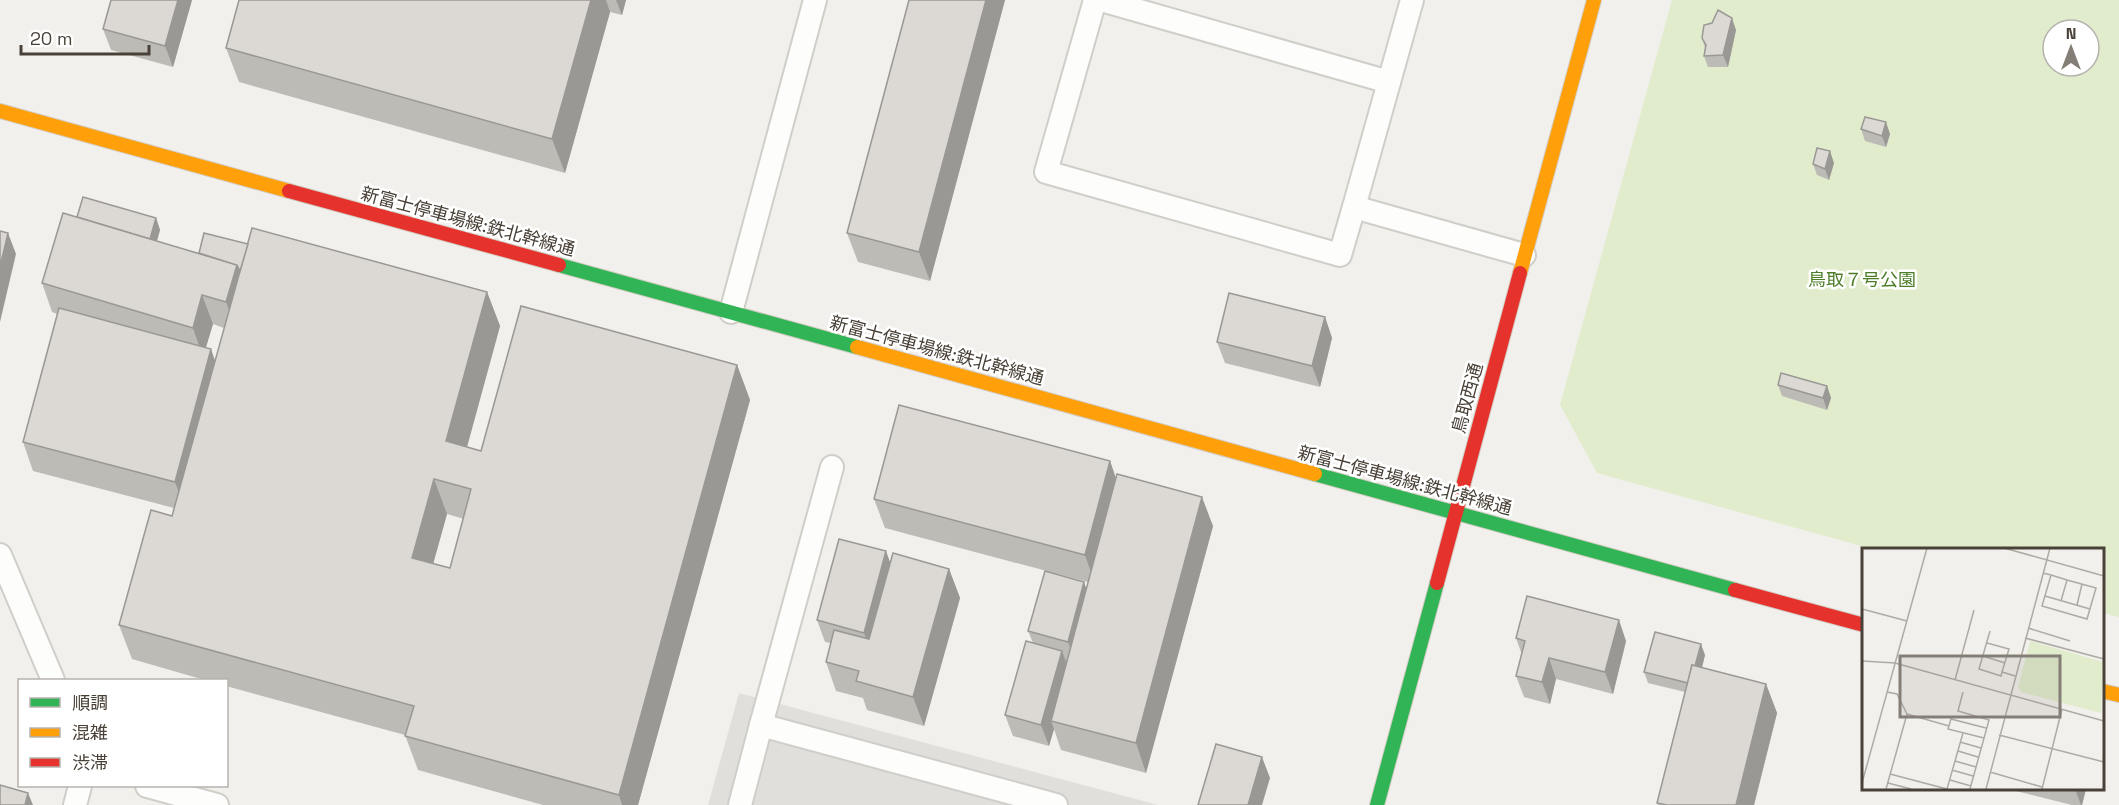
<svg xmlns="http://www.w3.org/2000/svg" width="2119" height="805" font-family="'Space Grotesk','Noto Sans JP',sans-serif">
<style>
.green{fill:#e1eccc;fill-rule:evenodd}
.parking{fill:#e1dfdc}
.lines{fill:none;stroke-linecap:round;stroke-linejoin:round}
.lane-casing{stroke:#d0cec9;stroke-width:26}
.fast-casing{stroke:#d2cdc3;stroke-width:16}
.slow-casing{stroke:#d2cdc3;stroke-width:16}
.jam-casing{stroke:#d2cdc3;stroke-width:16}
.lane{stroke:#fdfdfc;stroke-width:22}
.fast{stroke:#30b455;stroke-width:14}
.slow{stroke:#ff9f0a;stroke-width:14}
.jam{stroke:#e5322d;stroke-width:14}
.wall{fill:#bdbbb6;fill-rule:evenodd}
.shaded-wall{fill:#9a9894}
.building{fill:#dcd9d4;stroke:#9a9894;stroke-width:1.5;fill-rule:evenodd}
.labels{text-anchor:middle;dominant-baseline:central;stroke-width:5;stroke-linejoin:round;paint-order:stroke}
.street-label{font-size:18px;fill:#494137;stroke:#fff}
.park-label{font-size:18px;fill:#4d7d29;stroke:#fff}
.inset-road{fill:none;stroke:#aeaaa4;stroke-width:1.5}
.view{fill:#847e76;fill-opacity:0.15;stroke:#847e76;stroke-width:3}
.inset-edge{fill:none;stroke:#494137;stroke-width:3}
</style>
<rect width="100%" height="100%" fill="#f2f0ec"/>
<path class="green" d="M 1672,0 L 2119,0 L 2119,617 L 2103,613 L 2102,550 L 1876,550 L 1597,473 L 1560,405 ZM 2053,30 L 2089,30 L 2089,66 L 2053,66 Z"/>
<path class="parking" d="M 739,693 L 1158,805 L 708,805 Z"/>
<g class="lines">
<defs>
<g id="lane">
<path d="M 1095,0 L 1046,172 L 1340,255 L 1354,207"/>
<path d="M 1101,0 L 1389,82"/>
<path d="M 1412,0 L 1354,207 L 1524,255"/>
<path d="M 731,312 L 815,0"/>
<path d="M 832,467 L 761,725 L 1056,805"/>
<path d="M 0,555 L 53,680"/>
<path d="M 147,786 L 217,805"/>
<path d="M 75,805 L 80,786"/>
<path d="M 740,805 L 761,725"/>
</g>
<g id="fast">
<path d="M 559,265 L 857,347"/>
<path d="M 1315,474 L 1735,590"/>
<path d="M 1377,805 L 1437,583"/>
</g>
<g id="slow">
<path d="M 0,111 L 289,191"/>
<path d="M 1520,273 L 1594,0"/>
<path d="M 857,347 L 1315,474"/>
<path d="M 2102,691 L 2119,695"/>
</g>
<g id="jam">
<path d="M 289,191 L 559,265"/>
<path d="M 1437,583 L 1520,273"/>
<path d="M 1735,590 L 1864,625"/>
</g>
</defs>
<use href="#lane" class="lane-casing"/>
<use href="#fast" class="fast-casing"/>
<use href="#slow" class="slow-casing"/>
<use href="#jam" class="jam-casing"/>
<use href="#lane" class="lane"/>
<use href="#fast" class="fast"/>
<use href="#slow" class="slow"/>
<use href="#jam" class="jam"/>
</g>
<g class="wall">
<path d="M 192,0 L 173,67 L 111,50 L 103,29 Z"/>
<path d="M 239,0 L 626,0 L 622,15 L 610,12 L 565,173 L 239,82 L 226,48 Z"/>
<path d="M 909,0 L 1005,0 L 930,281 L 858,262 L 847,233 Z"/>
<path d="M 1736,30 L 1728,67 L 1708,67 L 1704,56 L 1705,48 L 1702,38 Z"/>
<path d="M 1861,129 L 1890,134 L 1886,147 L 1865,141 Z"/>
<path d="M 1834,163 L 1829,180 L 1817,175 L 1813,164 Z"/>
<path d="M 156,218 L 160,230 L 157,241 L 199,253 L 248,244 L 487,292 L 500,326 L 467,447 L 481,451 L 737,365 L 750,400 L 638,805 L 543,805 L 418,770 L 405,735 L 226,686 L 226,681 L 208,681 L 132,659 L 119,625 L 172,516 L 174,508 L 33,471 L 23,442 L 57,314 L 52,312 L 42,283 ZM 213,324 L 224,328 L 215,361 L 206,347 ZM 447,514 L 464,519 L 450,568 L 433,564 Z"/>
<path d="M 1325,317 L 1332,338 L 1320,387 L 1225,363 L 1217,342 Z"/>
<path d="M 1778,385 L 1827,386 L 1831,398 L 1827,410 L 1782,396 Z"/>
<path d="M 1110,461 L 1116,479 L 1213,526 L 1146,773 L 1061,750 L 1054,729 L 1049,746 L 1013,736 L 1005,715 L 1033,643 L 1028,631 L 1084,582 L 1086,589 L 1088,582 L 885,528 L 874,499 Z"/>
<path d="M 890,562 L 949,569 L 960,598 L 924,726 L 867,710 L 863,698 L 836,691 L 826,662 L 831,643 L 825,642 L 817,620 Z"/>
<path d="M 1516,638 L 1626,641 L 1613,694 L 1556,679 L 1550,704 L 1524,697 L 1516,676 L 1522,655 Z"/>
<path d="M 1705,655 L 1702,668 L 1766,684 L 1777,713 L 1754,805 L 1658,805 L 1657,803 L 1685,692 L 1648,683 L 1644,672 Z"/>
<path d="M 2011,789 L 2086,789 L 2082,805 L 2072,805 L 2012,790 Z"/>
</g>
<g class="shaded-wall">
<path d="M 178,0 L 192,0 L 173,67 L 165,46 Z"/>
<path d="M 591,0 L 606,0 L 610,12 L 565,173 L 552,139 Z"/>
<path d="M 616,0 L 626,0 L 622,15 Z"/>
<path d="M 986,0 L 1005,0 L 930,281 L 919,252 Z"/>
<path d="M 1732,18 L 1736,30 L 1728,67 L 1723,55 Z"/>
<path d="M 1886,122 L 1890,134 L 1886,147 L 1882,136 Z"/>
<path d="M 1830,151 L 1834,163 L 1829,180 L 1825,169 Z"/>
<path d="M 156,218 L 160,230 L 153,254 L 149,243 Z"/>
<path d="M 8,233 L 16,254 L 0,322 L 0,267 Z"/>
<path d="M 237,265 L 248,294 L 237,331 L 226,302 Z"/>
<path d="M 487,292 L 500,326 L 459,476 L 446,441 Z"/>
<path d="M 202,295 L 213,324 L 203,357 L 193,328 Z"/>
<path d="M 1325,317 L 1332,338 L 1320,387 L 1312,366 Z"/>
<path d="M 211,349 L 221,378 L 186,511 L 175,482 Z"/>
<path d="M 737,365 L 750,400 L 638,805 L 622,805 L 619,795 Z"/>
<path d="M 1827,386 L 1831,398 L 1827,410 L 1823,398 Z"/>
<path d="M 1110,461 L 1120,490 L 1095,584 L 1085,555 Z"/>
<path d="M 434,479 L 447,514 L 425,593 L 412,558 Z"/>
<path d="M 1202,497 L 1213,526 L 1146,773 L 1136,743 Z"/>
<path d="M 886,551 L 894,573 L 872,654 L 864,633 Z"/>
<path d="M 949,569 L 960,598 L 924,726 L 913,697 Z"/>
<path d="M 1084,582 L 1091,603 L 1076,663 L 1068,642 Z"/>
<path d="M 1619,620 L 1626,641 L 1613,694 L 1605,672 Z"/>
<path d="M 1701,644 L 1705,655 L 1695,695 L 1691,684 Z"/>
<path d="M 1062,651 L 1070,672 L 1051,721 L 1054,729 L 1049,746 L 1041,725 Z"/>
<path d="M 1549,658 L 1556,679 L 1550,704 L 1542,682 Z"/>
<path d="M 1766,684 L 1777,713 L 1754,805 L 1736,805 Z"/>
<path d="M 1262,757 L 1270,778 L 1262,805 L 1248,805 Z"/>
<path d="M 2075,789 L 2086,789 L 2082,805 L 2081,805 Z"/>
<path d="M 28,793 L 33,805 L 25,805 Z"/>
</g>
<g class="building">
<path d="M 111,0 L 178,0 L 165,46 L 103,29 Z"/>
<path d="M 239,0 L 591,0 L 552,139 L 226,48 Z"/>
<path d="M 909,0 L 986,0 L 919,252 L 847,233 Z"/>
<path d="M 1718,10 L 1732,18 L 1723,55 L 1704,56 L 1706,45 L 1702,38 L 1704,25 L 1712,23 Z"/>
<path d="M 1865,117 L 1886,122 L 1882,136 L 1861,129 Z"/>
<path d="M 1817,148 L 1830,151 L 1825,169 L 1813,164 Z"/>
<path d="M 83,197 L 156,218 L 150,239 L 77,217 Z"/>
<path d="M 63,213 L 237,265 L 226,302 L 202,295 L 193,328 L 42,283 Z"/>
<path d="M 252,228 L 487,292 L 446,441 L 481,451 L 521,306 L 737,365 L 619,795 L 405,736 L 414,706 L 119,625 L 151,510 L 172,516 ZM 434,479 L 471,489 L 450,568 L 412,558 Z"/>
<path d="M 0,231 L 8,233 L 0,267 Z"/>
<path d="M 204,233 L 248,244 L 240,271 L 237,265 L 199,253 Z"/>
<path d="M 1229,293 L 1325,317 L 1312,366 L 1217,342 Z"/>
<path d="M 59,308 L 211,349 L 175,482 L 23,442 Z"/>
<path d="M 1781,373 L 1827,386 L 1823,398 L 1778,385 Z"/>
<path d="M 899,405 L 1110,461 L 1085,555 L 874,499 Z"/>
<path d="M 1117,474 L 1202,497 L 1136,743 L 1051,721 Z"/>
<path d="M 839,539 L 886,551 L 864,633 L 817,620 Z"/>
<path d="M 893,553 L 949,569 L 913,697 L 856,681 L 859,671 L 826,662 L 834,630 L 869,639 Z"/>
<path d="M 1045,571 L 1084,582 L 1068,642 L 1028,631 Z"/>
<path d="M 1527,596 L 1619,620 L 1605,672 L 1549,658 L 1542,682 L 1516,676 L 1525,641 L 1516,638 Z"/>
<path d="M 1655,632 L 1701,644 L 1695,666 L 1692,665 L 1688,683 L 1644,672 Z"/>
<path d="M 1026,641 L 1062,651 L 1041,725 L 1005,715 Z"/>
<path d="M 1692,665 L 1766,684 L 1736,805 L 1667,805 L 1657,803 Z"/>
<path d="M 1216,744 L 1262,757 L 1248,805 L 1198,805 Z"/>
<path d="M 0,785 L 28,793 L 25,805 L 0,805 Z"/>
</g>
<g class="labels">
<g class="street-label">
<text transform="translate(468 221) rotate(15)">新富士停車場線:鉄北幹線通</text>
<text transform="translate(937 350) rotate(15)">新富士停車場線:鉄北幹線通</text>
<text transform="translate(1467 398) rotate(-75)">鳥取西通</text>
<text transform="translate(1405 480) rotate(15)">新富士停車場線:鉄北幹線通</text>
</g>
<g class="park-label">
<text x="1862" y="279">鳥取７号公園</text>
</g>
</g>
<g transform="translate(1862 548)">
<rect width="242" height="242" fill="#f2f0ec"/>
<path d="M 168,93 L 241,114 L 239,165 L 159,144 L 156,139 Z" fill="#e1eccc"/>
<path class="inset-road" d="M 142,0 L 242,28M 181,25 L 189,27 L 205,32 L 234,40 L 225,71 L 180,58 L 189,27M 183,48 L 228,61M 199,53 L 205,32M 215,57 L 220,36M 0,61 L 45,73M 166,80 L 208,93M 128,83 L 117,121 L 139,128 L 140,124M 163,90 L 242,111M 125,95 L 147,101 L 140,124 L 153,128M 121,108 L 143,115M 0,113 L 33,115 L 242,173M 93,132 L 112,62M 101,144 L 96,163 L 127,172 L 108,241M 45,166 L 87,178M 137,187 L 242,214M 122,190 L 86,181 L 89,171 L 124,180M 98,194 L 119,200M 96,203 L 116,209M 93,213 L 114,219M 90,222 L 111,228M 128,224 L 180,239M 28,226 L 85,241 L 101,185M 88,232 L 109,238M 0,235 L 65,0M 26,235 L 49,241M 24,241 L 45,166 L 35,146 L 25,144M 124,241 L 188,0M 180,241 L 200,161"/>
<path class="view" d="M 38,108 L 198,108 L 198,169 L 38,169 Z"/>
<rect width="242" height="242" class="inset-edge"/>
</g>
<rect x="18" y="679" width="210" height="108" fill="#ffffff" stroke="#b6b3af" stroke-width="1.5"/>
<rect x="30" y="698" width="30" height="9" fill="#30b455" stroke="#b6b3af" stroke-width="1.5"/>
<text x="72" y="709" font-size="18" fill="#494137">順調</text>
<rect x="30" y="728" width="30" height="9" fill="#ff9f0a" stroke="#b6b3af" stroke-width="1.5"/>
<text x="72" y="739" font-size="18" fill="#494137">混雑</text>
<rect x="30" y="758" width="30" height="9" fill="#e5322d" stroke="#b6b3af" stroke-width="1.5"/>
<text x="72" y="769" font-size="18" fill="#494137">渋滞</text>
<g transform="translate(2071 48)"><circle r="28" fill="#ffffff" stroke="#b6b3af" stroke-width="1.5"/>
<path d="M0-4.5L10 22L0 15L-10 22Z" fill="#847e76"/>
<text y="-9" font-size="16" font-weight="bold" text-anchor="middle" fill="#494137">N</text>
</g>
<path d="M21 45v9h128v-9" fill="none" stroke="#494137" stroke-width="3"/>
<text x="30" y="45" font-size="18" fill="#494137" stroke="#ffffff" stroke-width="4.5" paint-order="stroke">20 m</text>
</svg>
